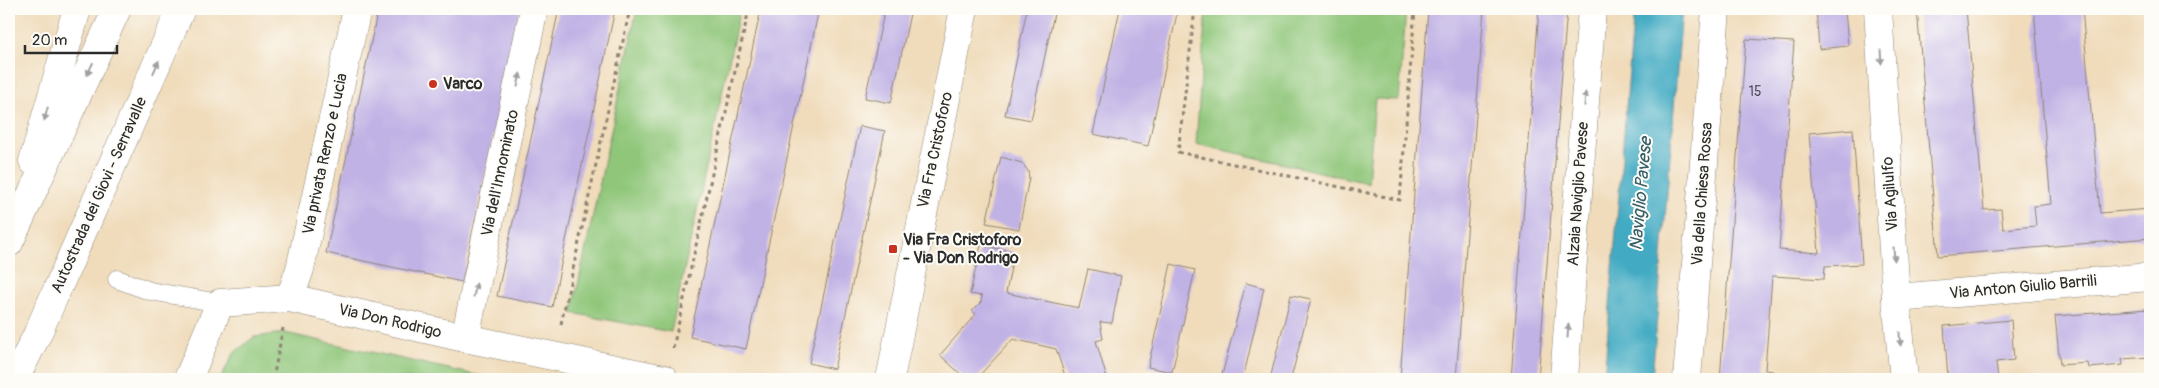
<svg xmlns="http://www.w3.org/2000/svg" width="2159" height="388" font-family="Pangolin,sans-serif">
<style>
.green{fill:#8fc679;stroke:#5d7852}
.water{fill:#43abc3;stroke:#376b77}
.building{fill:#c1b2e5}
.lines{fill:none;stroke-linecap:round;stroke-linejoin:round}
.lane-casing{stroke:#8e8473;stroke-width:19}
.street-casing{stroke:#8e8473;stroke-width:29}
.primary-casing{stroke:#8e8473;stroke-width:29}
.highway-casing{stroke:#8e8473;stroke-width:29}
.path{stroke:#8e8473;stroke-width:3;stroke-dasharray:4 4;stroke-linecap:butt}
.lane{stroke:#fff;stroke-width:18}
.street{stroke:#fff;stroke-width:28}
.primary{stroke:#fff;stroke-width:28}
.highway{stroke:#fff;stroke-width:28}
.oneway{fill:#a0a0a0}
.poi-dot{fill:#c8321e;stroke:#fdfcf7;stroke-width:2}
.labels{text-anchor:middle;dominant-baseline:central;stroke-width:4;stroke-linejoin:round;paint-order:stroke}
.number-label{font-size:14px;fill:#504d5a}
.poi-label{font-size:16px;font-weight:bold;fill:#2b2b2b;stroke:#fdfcf7;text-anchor:start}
.street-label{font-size:16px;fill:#2b2b2b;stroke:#fdfcf7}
.water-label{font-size:18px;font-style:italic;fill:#355e68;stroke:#fdfcf7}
</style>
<rect width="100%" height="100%" fill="#fdfcf7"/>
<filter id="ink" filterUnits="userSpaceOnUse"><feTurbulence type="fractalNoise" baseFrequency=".02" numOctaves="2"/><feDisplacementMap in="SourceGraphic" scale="10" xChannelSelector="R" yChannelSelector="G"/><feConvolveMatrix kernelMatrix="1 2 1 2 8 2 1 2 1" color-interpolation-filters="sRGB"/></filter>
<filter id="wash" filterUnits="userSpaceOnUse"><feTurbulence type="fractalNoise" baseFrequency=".0096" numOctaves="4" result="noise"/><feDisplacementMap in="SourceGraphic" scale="20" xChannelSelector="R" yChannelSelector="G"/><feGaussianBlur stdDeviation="1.12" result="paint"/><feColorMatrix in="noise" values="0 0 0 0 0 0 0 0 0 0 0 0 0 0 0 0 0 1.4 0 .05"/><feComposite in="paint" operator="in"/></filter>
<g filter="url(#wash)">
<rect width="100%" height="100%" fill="#f0dcbb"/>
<g class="green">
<path d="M 637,9 L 740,9 L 671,332 L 572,313 Z"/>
<path d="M 1206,9 L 1406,9 L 1399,100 L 1375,99 L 1368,183 L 1196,144 Z"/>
<path d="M 285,333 L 494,379 L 220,379 L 234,353 L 254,337 Z"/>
</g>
<path class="water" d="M 1634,9 L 1682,9 L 1652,379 L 1604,379 Z"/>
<g id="blocks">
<g class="building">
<path d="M 378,9 L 520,9 L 462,282 L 326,253 Z"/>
<path d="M 559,9 L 615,9 L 552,307 L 497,296 Z"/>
<path d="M 761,9 L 819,9 L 746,349 L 690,337 Z"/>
<path d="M 885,9 L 911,9 L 891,103 L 865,98 Z"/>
<path d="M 1027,9 L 1055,9 L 1031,120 L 1005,115 Z"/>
<path d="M 1120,9 L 1178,9 L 1148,146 L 1093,134 Z"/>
<path d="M 1428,9 L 1484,9 L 1456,379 L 1400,379 Z"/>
<path d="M 1539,9 L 1567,9 L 1538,379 L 1511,379 Z"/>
<path d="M 1816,9 L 1845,9 L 1848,46 L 1819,49 Z"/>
<path d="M 1917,9 L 1966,9 L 1984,210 L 2001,209 L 2003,229 L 2036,226 L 2034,206 L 2051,204 L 2034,9 L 2082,9 L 2100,213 L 2150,209 L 2150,238 L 1938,256 Z"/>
<path d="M 1746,39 L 1794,42 L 1779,250 L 1819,253 L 1809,133 L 1853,129 L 1862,264 L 1825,266 L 1824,279 L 1772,276 L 1765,370 L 1773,371 L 1773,379 L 1720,379 Z"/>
<path d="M 860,126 L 885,131 L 834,369 L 809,363 Z"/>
<path d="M 1001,157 L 1022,163 L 1028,171 L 1029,178 L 1019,229 L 986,223 Z"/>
<path d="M 981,245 L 1014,252 L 1006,293 L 1079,308 L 1088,269 L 1121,276 L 1112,323 L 1100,322 L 1103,339 L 1096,341 L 1107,379 L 1066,379 L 1056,349 L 1013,339 L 976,379 L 966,379 L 940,355 L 976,314 L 972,311 L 981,302 L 982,296 L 970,294 Z"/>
<path d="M 1171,264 L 1195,270 L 1172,372 L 1148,367 Z"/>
<path d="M 1246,283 L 1264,288 L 1243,379 L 1221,379 Z"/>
<path d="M 1291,295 L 1311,299 L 1291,379 L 1270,379 Z"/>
<path d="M 2148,309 L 2150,357 L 2122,359 L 2123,365 L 2089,368 L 2088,363 L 2060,365 L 2055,316 Z"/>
<path d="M 2011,320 L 2014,360 L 1996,362 L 1998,379 L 1948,379 L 1944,326 Z"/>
</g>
</g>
</g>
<g filter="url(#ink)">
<use href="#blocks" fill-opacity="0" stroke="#8e8473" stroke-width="1"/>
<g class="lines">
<defs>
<path id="lane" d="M 117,279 L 150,291 L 220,303"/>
<g id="street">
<path d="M 1878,9 L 1896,298 L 1904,379"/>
<path d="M 290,298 L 300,269 L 357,9"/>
<path d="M 1896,298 L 2150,277"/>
<path d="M 465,338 L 534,9"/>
<path d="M 188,379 L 220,303 L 290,298 L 465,338 L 664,379"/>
<path d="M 890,379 L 964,9"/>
<path d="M 1564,379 L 1592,9"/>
</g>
<path id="primary" d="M 1687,379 L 1716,9"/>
<g id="highway">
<path d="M 33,161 L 77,9"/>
<path d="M 9,243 L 117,9"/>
<path d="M 15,379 L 37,335 L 181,9"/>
</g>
</defs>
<use href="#lane" class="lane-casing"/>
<use href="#street" class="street-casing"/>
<use href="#primary" class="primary-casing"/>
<use href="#highway" class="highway-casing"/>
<g class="path">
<path d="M 1195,9 L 1178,152 L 1400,200 L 1415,9"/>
<path d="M 561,324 L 630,9"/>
<path d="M 673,348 L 749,9"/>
<path d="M 273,379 L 283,328"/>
</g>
<use href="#lane" class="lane"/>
<use href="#street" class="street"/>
<use href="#primary" class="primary"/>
<use href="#highway" class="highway"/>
</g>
<defs><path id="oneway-solid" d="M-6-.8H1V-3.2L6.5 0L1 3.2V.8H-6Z" transform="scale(1.25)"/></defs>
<g class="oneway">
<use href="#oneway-solid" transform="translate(1881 57) rotate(86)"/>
<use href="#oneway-solid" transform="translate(156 67) rotate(-66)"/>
<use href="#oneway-solid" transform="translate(90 69) rotate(115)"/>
<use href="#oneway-solid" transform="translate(519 80) rotate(-78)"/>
<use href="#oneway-solid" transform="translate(1585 99) rotate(-86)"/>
<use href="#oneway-solid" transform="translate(46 114) rotate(105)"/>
<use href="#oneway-solid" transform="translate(1894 254) rotate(86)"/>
<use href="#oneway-solid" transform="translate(475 290) rotate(-78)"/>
<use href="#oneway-solid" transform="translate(1568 331) rotate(-86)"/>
<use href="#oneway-solid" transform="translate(1900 339) rotate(85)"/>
</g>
</g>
<g class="poi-dot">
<circle cx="433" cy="84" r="5"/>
<rect x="888" y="244" width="10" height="10" rx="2.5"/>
</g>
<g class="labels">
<g class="number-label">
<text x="1755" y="91">15</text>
</g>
<g class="poi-label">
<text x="443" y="84">Varco</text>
<text x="903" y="240">Via Fra Cristoforo<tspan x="903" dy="18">- Via Don Rodrigo</tspan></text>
</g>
<g class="street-label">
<text transform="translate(935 150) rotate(-78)">Via Fra Cristoforo</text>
<text transform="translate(325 154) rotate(-78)">Via privata Renzo e Lucia</text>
<text transform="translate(500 173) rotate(-78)">Via dell'Innominato</text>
<text transform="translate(1578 194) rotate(-86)">Alzaia Naviglio Pavese</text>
<text transform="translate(1702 194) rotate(-86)">Via della Chiesa Rossa</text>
<text transform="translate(1890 194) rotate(-94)">Via Agilulfo</text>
<text transform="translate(99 195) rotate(-66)">Autostrada dei Giovi - Serravalle</text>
<text transform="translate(2023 287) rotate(-5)">Via Anton Giulio Barrili</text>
<text transform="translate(390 321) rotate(13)">Via Don Rodrigo</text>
</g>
<g class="water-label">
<text transform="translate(1641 194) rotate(-85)">Naviglio Pavese</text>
</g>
</g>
<rect width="2159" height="388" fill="none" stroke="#fdfcf7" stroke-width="30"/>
<path d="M25 45v8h92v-8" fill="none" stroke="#2b2b2b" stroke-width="2.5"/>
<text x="32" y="45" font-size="15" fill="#2b2b2b" stroke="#fdfcf7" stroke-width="4" paint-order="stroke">20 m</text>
</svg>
